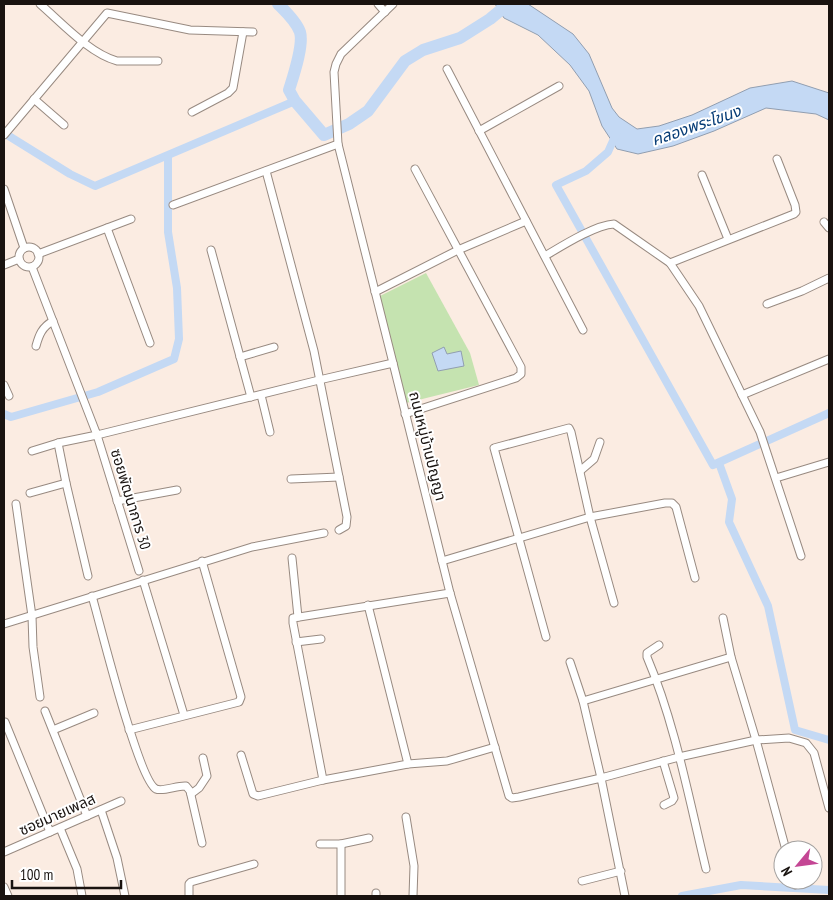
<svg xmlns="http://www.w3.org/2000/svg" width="833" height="900" font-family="'PT Sans Narrow','Noto Sans Thai',sans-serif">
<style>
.green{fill:#c5e3b0}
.water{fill:#c4d9f4;stroke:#919eb0}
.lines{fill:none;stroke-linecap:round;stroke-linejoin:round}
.canal{stroke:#c4d9f4;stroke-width:8}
.river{stroke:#c4d9f4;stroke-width:12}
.street-casing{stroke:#988a81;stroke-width:9}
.street{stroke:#fff;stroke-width:7}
.labels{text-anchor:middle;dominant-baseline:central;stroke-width:4;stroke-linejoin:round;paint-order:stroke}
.street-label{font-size:15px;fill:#191310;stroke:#fff}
.water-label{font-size:16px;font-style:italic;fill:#063c76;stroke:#fff}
</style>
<rect width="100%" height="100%" fill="#fbece2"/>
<path class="green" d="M 426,273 L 470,353 L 479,385 L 406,403 L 380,296 Z"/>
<g class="water">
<path d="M 495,4 L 528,4 L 573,34 L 589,54 L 612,108 L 619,117 L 637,129 L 659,126 L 692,115 L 750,88 L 792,81 L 829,93 L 829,120 L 816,114 L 766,108 L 714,131 L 673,146 L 638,154 L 617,149 L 602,126 L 589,91 L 570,65 L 538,35 L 504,18 Z"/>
<path d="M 444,347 L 447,354 L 461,351 L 464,366 L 438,371 L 432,353 Z"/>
</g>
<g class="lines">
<g class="canal">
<path d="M 4,133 L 70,174 L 95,186 L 295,101"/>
<path d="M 616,134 L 608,152 L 586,171 L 556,185 L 713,465 L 829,413"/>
<path d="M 4,414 L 11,417 L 98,392 L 174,359 L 179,339 L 177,288 L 168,232 L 168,156"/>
<path d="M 719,463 L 732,499 L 729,522 L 768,606 L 795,730 L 829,740"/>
<path d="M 682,896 L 741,885 L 829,890"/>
</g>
<path class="river" d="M 278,4 C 285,11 296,21 300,32 C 304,45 293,77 289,90 L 295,101 L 324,135 L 349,124 L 368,111 L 405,61 L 423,50 L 460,38 L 490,19 L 507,5"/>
<defs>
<g id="street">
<path d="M 40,4 C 62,23 89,53 117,61 L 158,61"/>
<path d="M 378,4 L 385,12"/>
<path d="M 393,4 L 341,54 L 336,64 L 334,72 L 338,144 L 393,363"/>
<path d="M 447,69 L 583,330"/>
<path d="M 34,99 L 64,125"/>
<path d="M 192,112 L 228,93 L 233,88 L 243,32"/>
<path d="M 479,131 L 559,86"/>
<path d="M 4,135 L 107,13 L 190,30 L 253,32"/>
<path d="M 266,171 L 314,351 L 347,517 L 346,526 L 339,530"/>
<path d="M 702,175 L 728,239"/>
<path d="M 4,189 L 24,248"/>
<path d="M 173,205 L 338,144"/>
<path d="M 824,222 L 829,228"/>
<path d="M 107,228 L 150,343"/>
<circle cx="29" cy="257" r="10"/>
<path d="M 211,250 L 251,397"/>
<path d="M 38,254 L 131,219"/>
<path d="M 545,256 C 562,246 595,225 614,224 L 670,263 L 699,306 L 760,432 L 801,556"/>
<path d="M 670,263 L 794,214 L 796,212 L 795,205 L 777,159"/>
<path d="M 4,265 L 19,259"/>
<path d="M 32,267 L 97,435 L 319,380 L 393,363 L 450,593 L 509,796 L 512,798 L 519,797 L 601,778 L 625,896"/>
<path d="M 375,292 L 458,250 L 526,221"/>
<path d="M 767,304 L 802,291 L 829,278"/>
<path d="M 36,346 C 39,335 42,327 53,321"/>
<path d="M 240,357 L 274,347"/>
<path d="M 4,385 L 9,396"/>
<path d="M 261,395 L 270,432"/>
<path d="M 742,395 L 829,359"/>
<path d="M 405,414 L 516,378 L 521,374 L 521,367 L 415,169"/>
<path d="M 58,443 L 66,483 L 88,576"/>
<path d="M 32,451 L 58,443 L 97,435 L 139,571"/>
<path d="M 580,471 L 594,459 L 600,442"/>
<path d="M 776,478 L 829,462"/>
<path d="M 291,479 L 339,477"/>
<path d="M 30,493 L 66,483"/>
<path d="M 117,501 L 177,490"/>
<path d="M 16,504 L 32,616 L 33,647 L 40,697"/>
<path d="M 292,558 L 298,617"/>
<path d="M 442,561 L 590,517 L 665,503 L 672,503 L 676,507 L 695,578"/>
<path d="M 143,580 L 184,715"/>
<path d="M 92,596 C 100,623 138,780 156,789 C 163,792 178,785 186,786 L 190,791 L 202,843"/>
<path d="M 368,605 L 408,764"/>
<path d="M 723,618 L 731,657 L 756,740 L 789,738 L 806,743 L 814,753 L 829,808"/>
<path d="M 4,624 L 252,547 L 324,533"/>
<path d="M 546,637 L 494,448 L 569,428 L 571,432 L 590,517 L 614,603"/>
<path d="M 296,642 L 321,639"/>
<path d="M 659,645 L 647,653 L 647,657 C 675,723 689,799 706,869"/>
<path d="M 570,662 L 583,701 L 601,778 L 679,757 L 756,740 L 786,850"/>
<path d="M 583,701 L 731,657"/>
<path d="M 45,711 L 87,816"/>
<path d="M 5,722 L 50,832"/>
<path d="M 53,730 L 94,713"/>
<path d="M 129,730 L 239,702 L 241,697 L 202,561"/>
<path d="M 241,755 L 253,794 L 258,796 L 323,780 L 408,764 L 447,761 L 495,747"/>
<path d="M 663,761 L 674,798 L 672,801 L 664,805"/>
<path d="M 323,780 L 293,623 L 293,618 L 450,593"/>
<path d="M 191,794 L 199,788 L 207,776 L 203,758"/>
<path d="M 101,810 L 117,858 L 125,896"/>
<path d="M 406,817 L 414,866 L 413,896"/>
<path d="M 60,828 L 77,869 L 82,896"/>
<path d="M 320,844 L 341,844 L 341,896"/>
<path d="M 341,844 L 369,838"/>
<path d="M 4,852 L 121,801"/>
<path d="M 794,880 L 795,885"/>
<path d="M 582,881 L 621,871"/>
<path d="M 4,887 L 8,896"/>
<path d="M 189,896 L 189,884 L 191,882 L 254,864"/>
<path d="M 376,896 L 376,893"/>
</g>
</defs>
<use href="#street" class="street-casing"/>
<use href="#street" class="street"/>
</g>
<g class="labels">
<g class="street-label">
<text transform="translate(428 446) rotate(76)">ถนนหมู่บ้านปัญญา</text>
<text transform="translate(131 499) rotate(73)">ซอยพัฒนาการ 30</text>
<text transform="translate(57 814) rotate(-24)">ซอยมายเพลส</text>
</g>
<g class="water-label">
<text transform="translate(696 125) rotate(-19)">คลองพระโขนง</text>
</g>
</g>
<rect width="833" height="900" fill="none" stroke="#191310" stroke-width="10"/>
<g transform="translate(798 865) rotate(241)"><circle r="24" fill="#ffffff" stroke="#a3a19f"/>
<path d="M0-4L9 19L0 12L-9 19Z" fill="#c44694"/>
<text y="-8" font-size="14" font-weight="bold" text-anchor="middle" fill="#191310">N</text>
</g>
<path d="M12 880v8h109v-8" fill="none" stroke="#191310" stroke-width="2.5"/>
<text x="20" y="880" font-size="15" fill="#191310" stroke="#ffffff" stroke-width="4" paint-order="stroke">100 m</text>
</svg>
